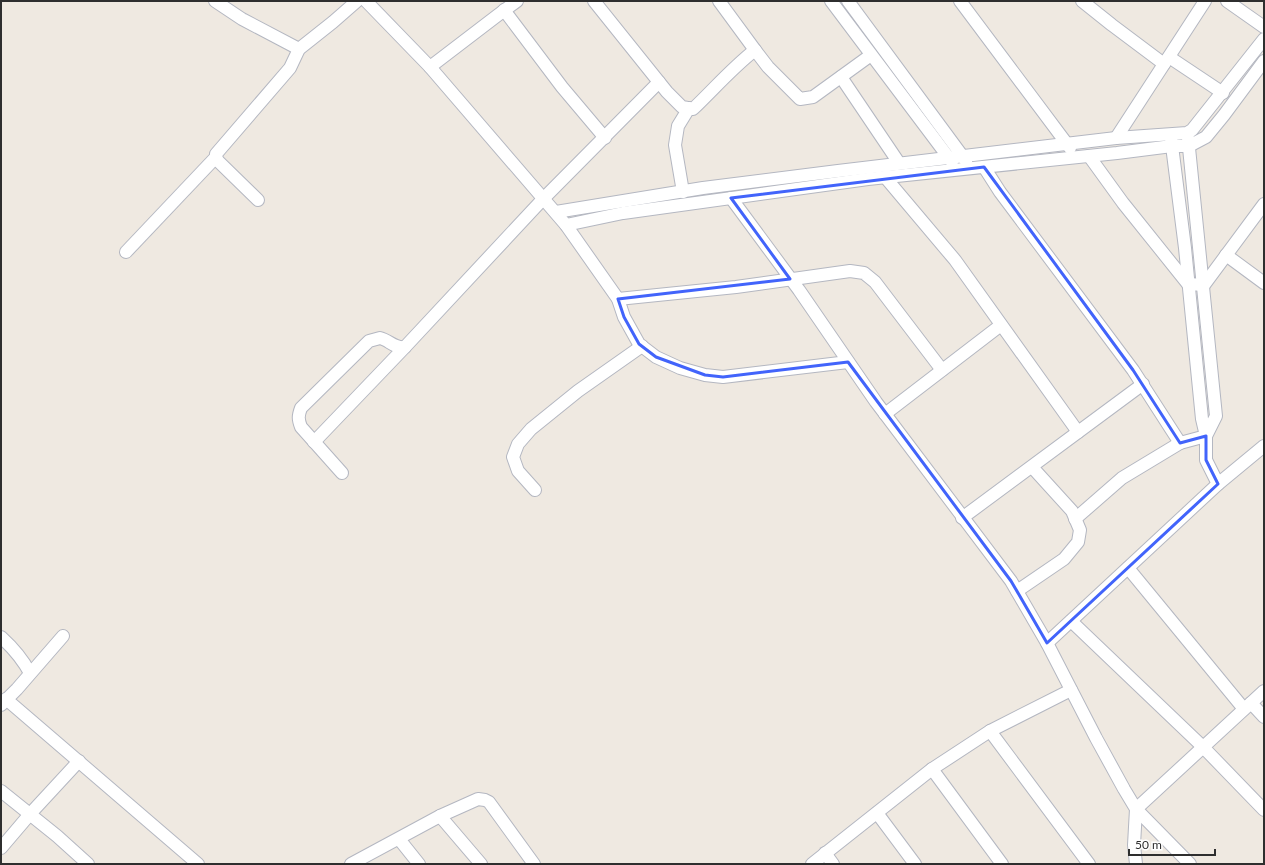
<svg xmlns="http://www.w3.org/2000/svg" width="1265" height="865" font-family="Lato,sans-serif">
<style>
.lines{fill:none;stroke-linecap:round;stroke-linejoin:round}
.street-casing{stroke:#b4b7c1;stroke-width:14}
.street{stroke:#fff;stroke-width:12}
.marked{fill:none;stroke:#4264fb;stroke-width:3;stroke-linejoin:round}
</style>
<rect width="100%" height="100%" fill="#efe9e1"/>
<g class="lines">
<defs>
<g id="street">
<path d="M 215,1 L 242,19 L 299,49"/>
<path d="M 366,1 L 430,67 L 566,225 L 618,299 L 624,317 L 639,344 L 656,357 L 680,368 L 705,375 L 723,377 L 848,362"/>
<path d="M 594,1 L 667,92 L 682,107 L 693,109 C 714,89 732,68 755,50 L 768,67 L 800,99 L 813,97 L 871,55"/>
<path d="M 719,1 L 755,50"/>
<path d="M 831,1 L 952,162"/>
<path d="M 848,1 L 966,161"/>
<path d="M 960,1 L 1070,148"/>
<path d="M 1082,1 L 1112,25 L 1164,64"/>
<path d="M 1227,1 L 1264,27"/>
<path d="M 504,10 L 562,87 L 605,138"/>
<path d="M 1169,57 L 1223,93"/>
<path d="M 430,67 L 498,15 L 517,1"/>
<path d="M 841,77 L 899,163"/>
<path d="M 1116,138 L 1205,1"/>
<path d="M 1171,138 L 1185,248 L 1202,419 L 1206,436 L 1206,460 L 1218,484"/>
<path d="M 1089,156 L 1123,203 L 1188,284 L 1204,285 L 1264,204"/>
<path d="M 984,167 L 1000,192 L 1133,370 L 1180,443 L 1206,436 L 1216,416 L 1188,138"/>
<path d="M 885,177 L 955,260 L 1078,432"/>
<path d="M 683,192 L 675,145 L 678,126 L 689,108"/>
<path d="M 731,198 L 799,290 L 876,402 L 1011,581 L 1047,643 L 1096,738 L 1124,789 L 1136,809 L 1134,845 L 1136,864"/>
<path d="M 258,200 L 218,161 L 216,157 L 216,154 L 290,68 L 299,49 L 333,22 L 357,1"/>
<path d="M 556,212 L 703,188 L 838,171 L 1116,138 L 1187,133 L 1192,130 L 1264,39"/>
<path d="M 566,225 L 623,213 L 868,179 L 1117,153 L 1172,146 L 1189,146 L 1206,137 L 1224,115 L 1264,61"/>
<path d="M 126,252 L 216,157"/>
<path d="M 1226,255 L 1264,283"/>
<path d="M 618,299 L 736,287 L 850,271 L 864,273 L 875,282 L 942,370"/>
<path d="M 885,414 L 1001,325"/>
<path d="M 314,442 L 405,347 L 543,199 L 659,82"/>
<path d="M 342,473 L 301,427 C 298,419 298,416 301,408 L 369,341 L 380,338 C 389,340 395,349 405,347"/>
<path d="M 535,490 L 518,471 L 513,457 L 518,444 L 531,429 L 578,391 L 642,346"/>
<path d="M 962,518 L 1143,384"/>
<path d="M 1075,519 L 1122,478 L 1180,443"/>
<path d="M 1128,568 L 1244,709"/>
<path d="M 1017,591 L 1064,559 L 1078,542 L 1080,530 L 1072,511 L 1032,467"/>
<path d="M 1071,621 L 1203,747 L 1264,810"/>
<path d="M 1,637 C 12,647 23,660 30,673"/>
<path d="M 1047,643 L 1218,484 L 1264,446"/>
<path d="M 6,699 L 198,864"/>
<path d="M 1251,703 L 1264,717"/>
<path d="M 1,705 L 17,689 L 63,636"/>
<path d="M 990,731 L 1089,864"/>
<path d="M 932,769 L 1002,864"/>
<path d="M 1,791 L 57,836 L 88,864"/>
<path d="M 877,813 L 915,864"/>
<path d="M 440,816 L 481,864"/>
<path d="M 399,839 L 419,864"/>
<path d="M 1,848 L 30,814 L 79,761"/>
<path d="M 825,853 L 833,864"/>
<path d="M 351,864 L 440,816 L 478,799 L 485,800 L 489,802 L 534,864"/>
<path d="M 812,864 L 932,769 L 990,731 L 1071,690"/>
<path d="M 1190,864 L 1136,809 L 1264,691"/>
</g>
</defs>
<use href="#street" class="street-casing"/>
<use href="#street" class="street"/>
</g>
<path class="marked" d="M 984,167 L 1133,370 L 1180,443 L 1206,436 L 1206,460 L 1218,484 L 1047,643 L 1011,581 L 848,362 L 723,377 L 705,375 L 656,357 L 639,344 L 624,317 L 618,299 L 790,279 L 731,198 Z"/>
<rect width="1265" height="865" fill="none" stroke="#2e2e2e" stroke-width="4"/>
<path d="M1129 849v6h86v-6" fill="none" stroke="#2e2e2e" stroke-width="2"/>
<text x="1135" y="849" font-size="12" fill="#2e2e2e" stroke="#ffffff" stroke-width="3" paint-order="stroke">50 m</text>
</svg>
